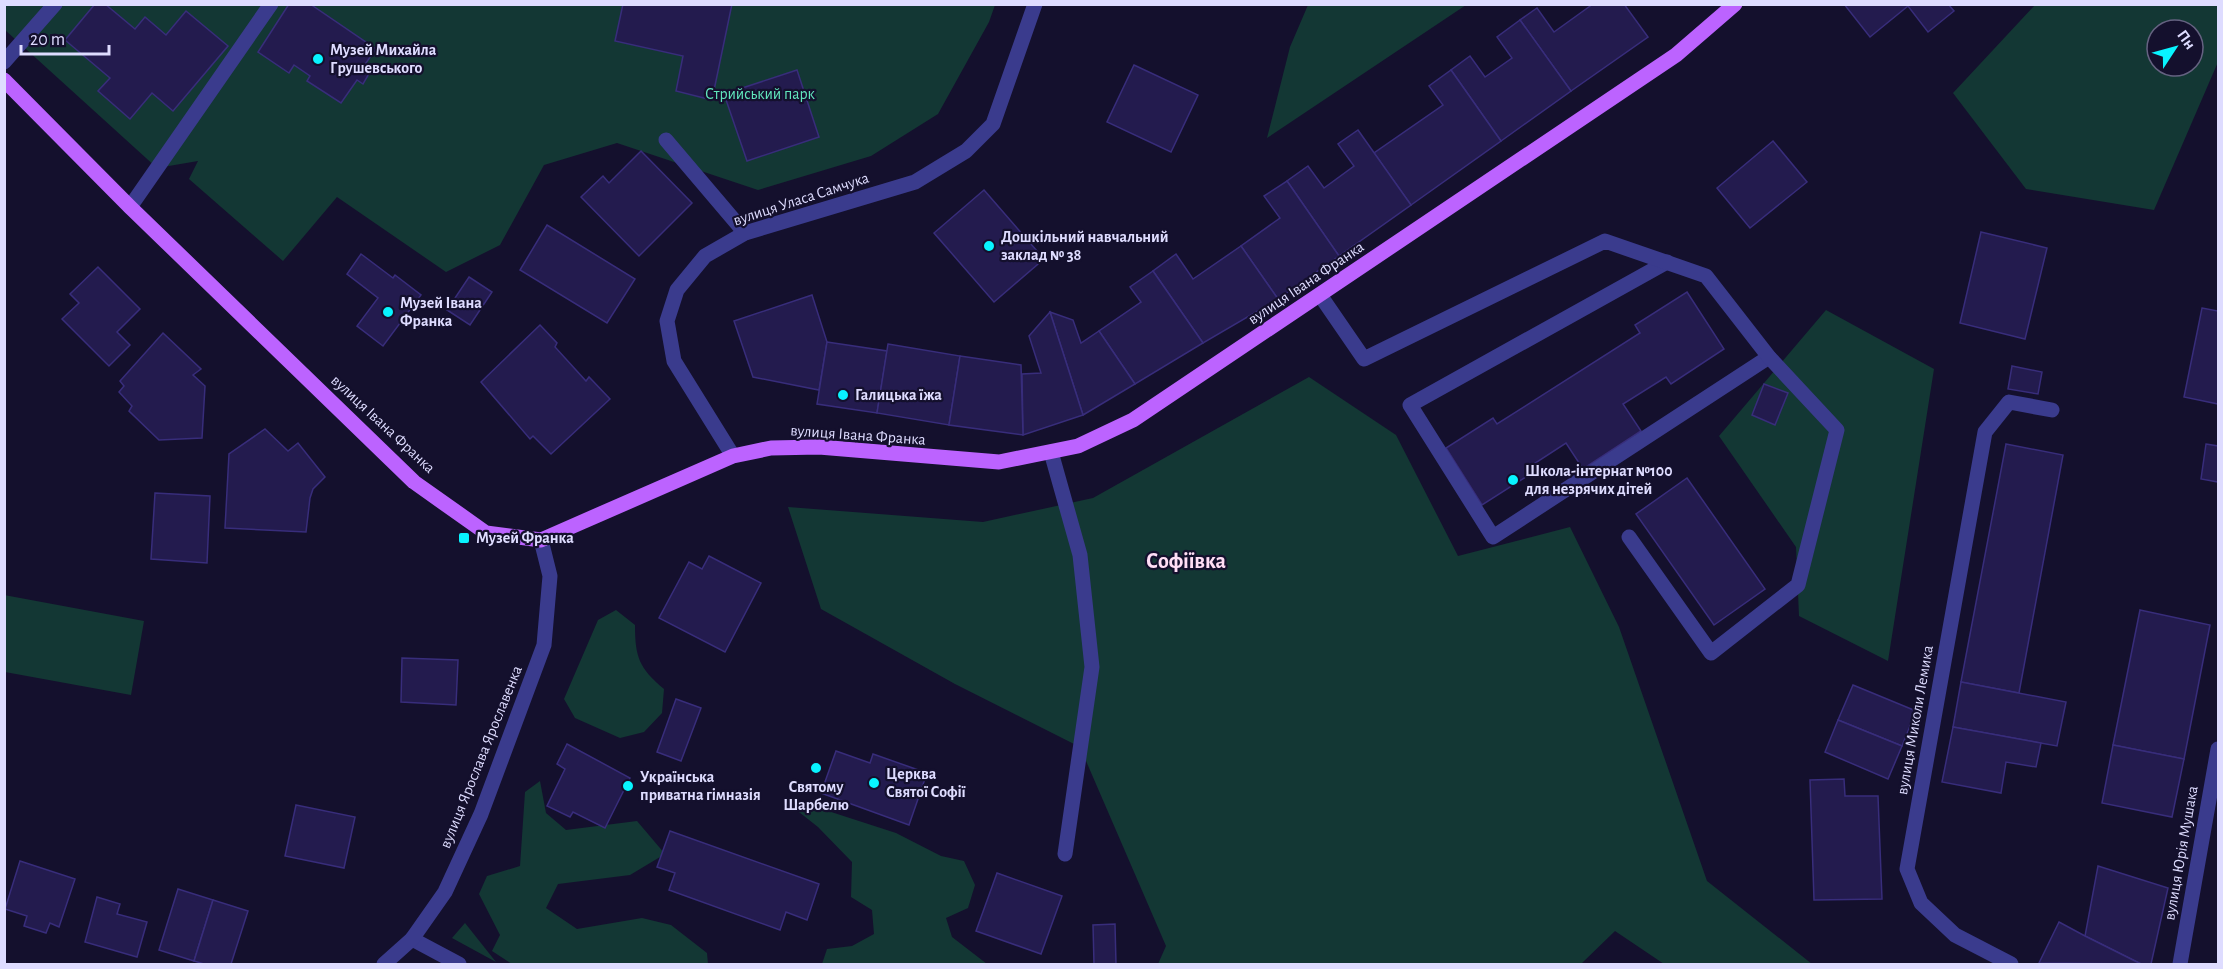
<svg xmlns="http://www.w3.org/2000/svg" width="2223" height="969" font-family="'Alegreya Sans',sans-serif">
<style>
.green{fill:#133734;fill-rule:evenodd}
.building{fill:#231b4e;stroke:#382d7b;stroke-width:1.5}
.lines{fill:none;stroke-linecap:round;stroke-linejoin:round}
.minor{stroke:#3a3b8d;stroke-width:15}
.major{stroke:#bc63ff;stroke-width:15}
.poi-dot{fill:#08f4ff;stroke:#14102d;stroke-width:2}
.labels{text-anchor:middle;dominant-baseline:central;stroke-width:4.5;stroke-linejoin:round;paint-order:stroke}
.poi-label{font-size:16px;font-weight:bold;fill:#dedcff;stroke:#14102d;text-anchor:start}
.park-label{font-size:16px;fill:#61e6bd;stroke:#14102d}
.street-label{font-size:16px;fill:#dedcff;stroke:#14102d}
.district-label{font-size:22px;font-weight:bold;fill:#ffdef5;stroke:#14102d}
</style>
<rect width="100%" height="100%" fill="#14102d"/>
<g class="green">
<path d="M 4,5 L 995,5 L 989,22 L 938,114 L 871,156 L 758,190 L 617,143 L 544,165 L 500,245 L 446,272 L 337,197 L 283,261 L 189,179 L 198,161 L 157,168 L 5,30 Z"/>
<path d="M 1308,5 L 1308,4 L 1466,5 L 1267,138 L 1290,47 Z"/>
<path d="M 2035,5 L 2218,5 L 2218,62 L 2154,210 L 2026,189 L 1953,93 ZM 2157,30 L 2193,30 L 2193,66 L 2157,66 Z"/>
<path d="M 1826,310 L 1934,369 L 1888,661 L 1799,616 L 1796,547 L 1719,436 Z"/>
<path d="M 1309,377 L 1396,435 L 1458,556 L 1570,527 L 1619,627 L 1707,881 L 1812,964 L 1664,964 L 1615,931 L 1581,964 L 1158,964 L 1166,946 L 1080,747 L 955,684 L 821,609 L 788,507 L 983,522 L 1093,498 Z"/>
<path d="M 4,595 L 144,621 L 131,695 L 5,672 Z"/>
<path d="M 616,610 L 635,625 C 635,657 639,668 664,689 L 662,713 L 644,732 L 620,738 L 575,718 L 564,699 L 598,620 Z"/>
<path d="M 540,781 L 546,813 L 566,830 L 637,821 L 665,854 L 630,875 L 558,884 L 546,908 L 577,929 L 642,918 L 671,925 L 707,953 L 708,964 L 512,964 L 492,951 L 500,935 L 479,894 L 487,876 L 520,866 L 525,792 Z"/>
<path d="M 825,810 L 896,833 L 941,856 L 964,861 L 975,885 L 968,908 L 946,918 L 952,937 L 987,964 L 822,964 L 827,949 L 852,946 L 874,934 L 872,910 L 851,897 L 852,862 L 818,827 L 799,812 Z"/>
<path d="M 465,923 L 496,962 L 452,938 Z"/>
</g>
<g class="building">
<path d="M 95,4 L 105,4 L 135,29 L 145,17 L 166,35 L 186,11 L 228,46 L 173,111 L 152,93 L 130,119 L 98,91 L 110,78 L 65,40 Z"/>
<path d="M 289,4 L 310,4 L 376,49 L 363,67 L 370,72 L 363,84 L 357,80 L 341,103 L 307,81 L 310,76 L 294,65 L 289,73 L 258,52 Z"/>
<path d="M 623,4 L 732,4 L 712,100 L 676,91 L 683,56 L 615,41 Z"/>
<path d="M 1593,4 L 1624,4 L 1648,37 L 1571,91 L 1520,20 L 1537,8 L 1554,32 Z"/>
<path d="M 1844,4 L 1948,4 L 1954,11 L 1928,32 L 1908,6 L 1870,37 Z"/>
<path d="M 1520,20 L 1571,91 L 1501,141 L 1451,70 L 1470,56 L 1485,77 L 1512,58 L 1497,37 Z"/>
<path d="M 1134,65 L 1198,95 L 1171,152 L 1107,122 Z"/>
<path d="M 797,70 L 819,137 L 747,161 L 724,94 Z"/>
<path d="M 1451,70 L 1501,141 L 1411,205 L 1374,153 L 1443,105 L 1429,86 Z"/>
<path d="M 1358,130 L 1411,205 L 1339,256 L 1287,181 L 1308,166 L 1324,188 L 1354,166 L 1338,144 Z"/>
<path d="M 1773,141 L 1807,182 L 1750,228 L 1717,188 Z"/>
<path d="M 641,151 L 692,203 L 639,256 L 581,197 L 603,176 L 609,183 Z"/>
<path d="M 1287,181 L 1339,256 L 1278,299 L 1241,246 L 1280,218 L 1264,196 Z"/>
<path d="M 984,190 L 1044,259 L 994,302 L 934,233 Z"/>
<path d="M 547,225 L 635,279 L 607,323 L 520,270 Z"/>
<path d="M 1981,232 L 2047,248 L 2025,339 L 1960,323 Z"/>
<path d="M 1241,246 L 1278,299 L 1203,343 L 1153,271 L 1176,254 L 1193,279 Z"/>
<path d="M 361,254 L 393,278 L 395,275 L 421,295 L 383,346 L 357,326 L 378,298 L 347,274 Z"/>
<path d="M 98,267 L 140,309 L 117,332 L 130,345 L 109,366 L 62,319 L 79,303 L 70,294 Z"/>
<path d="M 1153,271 L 1203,343 L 1135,384 L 1099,331 L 1141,302 L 1130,287 Z"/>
<path d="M 469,277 L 492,292 L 470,325 L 447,310 Z"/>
<path d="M 1687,292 L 1724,349 L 1671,384 L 1666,377 L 1623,404 L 1641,431 L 1583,469 L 1566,443 L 1526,469 L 1529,475 L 1482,505 L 1446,448 L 1493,418 L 1497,424 L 1640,333 L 1635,325 Z"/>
<path d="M 812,295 L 827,342 L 819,390 L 753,377 L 734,321 Z"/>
<path d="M 2202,308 L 2218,311 L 2218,404 L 2184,397 Z"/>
<path d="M 1050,312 L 1073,320 L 1081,343 L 1099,331 L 1135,384 L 1083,415 Z"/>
<path d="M 1050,312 L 1083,415 L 1023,435 L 1022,374 L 1041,373 L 1029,336 Z"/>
<path d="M 540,325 L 557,343 L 555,347 L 586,381 L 589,377 L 610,399 L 551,454 L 533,436 L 530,439 L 481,382 Z"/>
<path d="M 163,333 L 201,369 L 193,375 L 205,386 L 202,438 L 159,440 L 129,411 L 132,406 L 119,392 L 124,386 L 120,381 Z"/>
<path d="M 827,342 L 887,351 L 877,413 L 817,404 Z"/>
<path d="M 888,344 L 960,356 L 949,425 L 877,413 Z"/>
<path d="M 960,356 L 1021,365 L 1023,435 L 949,425 Z"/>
<path d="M 2012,366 L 2042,372 L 2038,394 L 2008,389 Z"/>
<path d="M 1764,384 L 1788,393 L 1775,425 L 1752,415 Z"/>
<path d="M 265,429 L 288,451 L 298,443 L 325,477 L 313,489 L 310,498 L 306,532 L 225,528 L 229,454 Z"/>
<path d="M 2006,444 L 2063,455 L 2019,693 L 1961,682 Z"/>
<path d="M 2206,444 L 2218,446 L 2218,482 L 2201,479 Z"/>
<path d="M 1687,478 L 1765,589 L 1714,625 L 1636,514 Z"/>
<path d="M 155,493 L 210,496 L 207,563 L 151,559 Z"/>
<path d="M 709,556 L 761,583 L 725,652 L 659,618 L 689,562 L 702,569 Z"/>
<path d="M 2140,610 L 2210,625 L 2184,759 L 2113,745 Z"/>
<path d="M 402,658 L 458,660 L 456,705 L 401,702 Z"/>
<path d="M 1961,682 L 2066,702 L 2057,746 L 1953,727 Z"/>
<path d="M 1853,685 L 1916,711 L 1902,746 L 1838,720 Z"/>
<path d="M 676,699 L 701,708 L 681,761 L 657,752 Z"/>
<path d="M 1838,720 L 1902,746 L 1888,779 L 1825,752 Z"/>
<path d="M 1953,727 L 2041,743 L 2036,767 L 2006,762 L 2001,793 L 1942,782 Z"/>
<path d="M 567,744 L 630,778 L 605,828 L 573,812 L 570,817 L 547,806 L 565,769 L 557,764 Z"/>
<path d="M 2113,745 L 2184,759 L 2172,817 L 2102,803 Z"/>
<path d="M 836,751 L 870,763 L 873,754 L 927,773 L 909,825 L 821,793 Z"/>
<path d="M 1844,779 L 1845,796 L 1878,796 L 1882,899 L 1814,900 L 1810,780 Z"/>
<path d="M 296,805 L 355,817 L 344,868 L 285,856 Z"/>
<path d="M 670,831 L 819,884 L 807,920 L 786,912 L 780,930 L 669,890 L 675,873 L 657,867 Z"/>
<path d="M 20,861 L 75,879 L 59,927 L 50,923 L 46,933 L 24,926 L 27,916 L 5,909 Z"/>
<path d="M 2098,866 L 2168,888 L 2151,964 L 2141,964 L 2085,936 Z"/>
<path d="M 997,873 L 1062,896 L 1041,954 L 976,931 Z"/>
<path d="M 178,889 L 213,900 L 194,961 L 159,950 Z"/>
<path d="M 97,897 L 120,904 L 117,914 L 147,922 L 137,957 L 85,942 Z"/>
<path d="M 213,900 L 248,911 L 231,964 L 204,964 L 194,961 Z"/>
<path d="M 2059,922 L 2085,936 L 2141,964 L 2039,963 Z"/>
<path d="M 1115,924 L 1116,964 L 1094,964 L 1093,925 Z"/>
</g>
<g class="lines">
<g class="minor">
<path d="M 4,62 L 55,4"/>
<path d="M 666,140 L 745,233"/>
<path d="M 130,207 L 271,4"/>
<path d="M 1667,262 L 1410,405 L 1493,537 L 1769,357"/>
<path d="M 1320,295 L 1364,359 L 1605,241 L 1706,276 L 1769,357 L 1837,430 L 1798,585 L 1711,653 L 1629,537"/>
<path d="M 1051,452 L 1080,555 L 1092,667 L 1065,854"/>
<path d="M 733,456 L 674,361 L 667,321 L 677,290 L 705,256 L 745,233 L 915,182 L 966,151 L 993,124 L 1035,4"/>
<path d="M 412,939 L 459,964"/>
<path d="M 384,964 L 412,939 L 445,892 L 481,814 L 544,645 L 550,576 L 541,540"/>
<path d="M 2011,964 L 1955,935 L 1921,903 L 1907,869 L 1985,432 L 2009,402 L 2052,410"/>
<path d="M 2180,964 L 2218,749"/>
</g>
<path class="major" d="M 4,80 L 130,207 L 414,482 L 486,533 L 541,540 L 733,456 L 771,448 L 819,447 L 999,462 L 1078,446 L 1133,420 L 1676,55 L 1735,4"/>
</g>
<g class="poi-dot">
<circle cx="318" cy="59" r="6"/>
<circle cx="989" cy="246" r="6"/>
<circle cx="388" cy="312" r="6"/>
<circle cx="843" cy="395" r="6"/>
<circle cx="1513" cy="480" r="6"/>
<rect x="458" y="532" width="12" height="12" rx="3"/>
<circle cx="816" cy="768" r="6"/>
<circle cx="874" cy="783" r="6"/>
<circle cx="628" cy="786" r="6"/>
</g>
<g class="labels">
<g class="poi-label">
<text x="330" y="50">Музей Михайла<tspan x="330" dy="18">Грушевського</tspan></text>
<text x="1001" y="237">Дошкільний навчальний<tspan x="1001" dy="18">заклад № 38</tspan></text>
<text x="400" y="303">Музей Івана<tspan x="400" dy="18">Франка</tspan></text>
<text x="855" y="395">Галицька їжа</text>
<text x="1525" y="471">Школа-інтернат №100<tspan x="1525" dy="18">для незрячих дітей</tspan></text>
<text x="476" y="538">Музей Франка</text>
<text x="886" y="774">Церква<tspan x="886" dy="18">Святої Софії</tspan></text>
<text x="640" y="777">Українська<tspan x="640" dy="18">приватна гімназія</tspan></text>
<text x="816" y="787" text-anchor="middle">Святому<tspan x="816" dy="18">Шарбелю</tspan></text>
</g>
<g class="park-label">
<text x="760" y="94">Стрийський парк</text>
</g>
<g class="street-label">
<text transform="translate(801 199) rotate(-18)">вулиця Уласа Самчука</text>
<text transform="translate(1306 283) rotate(-34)">вулиця Івана Франка</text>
<text transform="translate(383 424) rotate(43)">вулиця Івана Франка</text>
<text transform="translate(858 435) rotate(4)">вулиця Івана Франка</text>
<text transform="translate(1915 720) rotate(-80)">вулиця Миколи Лемика</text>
<text transform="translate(481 757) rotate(-68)">вулиця Ярослава Ярославенка</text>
<text transform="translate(2181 853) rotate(-80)">вулиця Юрія Мушака</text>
</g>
<g class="district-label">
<text x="1186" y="561">Софіївка</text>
</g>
</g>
<rect width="2223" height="969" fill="none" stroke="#dedcff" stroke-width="12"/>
<g transform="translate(2175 48) rotate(54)"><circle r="28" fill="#14102d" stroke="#656281" stroke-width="1.5"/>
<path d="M0-4.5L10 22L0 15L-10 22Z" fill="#08f4ff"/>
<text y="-9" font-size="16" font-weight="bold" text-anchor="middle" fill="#dedcff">Пн</text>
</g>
<path d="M21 45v9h88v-9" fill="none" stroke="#dedcff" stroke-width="3"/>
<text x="30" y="45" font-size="18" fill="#dedcff" stroke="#14102d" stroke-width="4.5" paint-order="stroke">20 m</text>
</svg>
